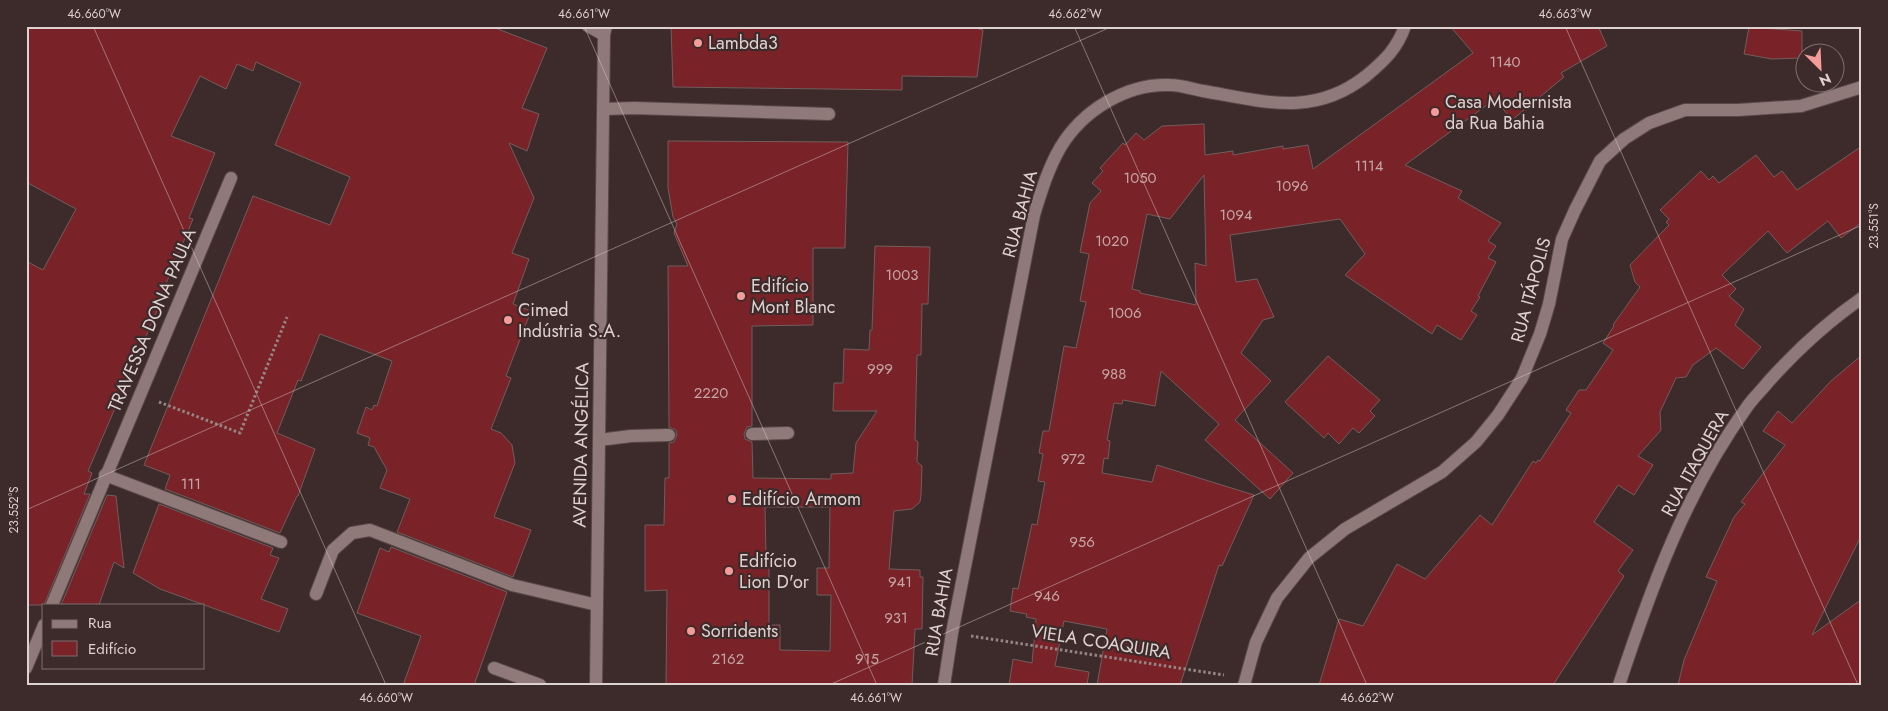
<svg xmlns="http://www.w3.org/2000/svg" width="1888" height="711" font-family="Jost,sans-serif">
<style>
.building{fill:#792328;stroke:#715d5c;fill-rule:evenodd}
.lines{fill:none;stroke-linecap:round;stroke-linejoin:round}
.lane-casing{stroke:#584948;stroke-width:14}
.street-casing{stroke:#584948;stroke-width:14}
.secondary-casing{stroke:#584948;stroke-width:14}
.path{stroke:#958686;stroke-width:3;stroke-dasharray:2.5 2.5;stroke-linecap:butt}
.lane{stroke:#907a79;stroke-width:12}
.street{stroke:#907a79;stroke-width:12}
.secondary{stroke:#907a79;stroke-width:12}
.ticks{fill:none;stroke:#ded2d1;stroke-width:1;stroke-opacity:0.45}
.poi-dot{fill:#f59b99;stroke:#3d2b2b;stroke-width:2}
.labels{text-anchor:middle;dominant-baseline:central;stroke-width:4.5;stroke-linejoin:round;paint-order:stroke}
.number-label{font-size:15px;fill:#c5a6a7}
.poi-label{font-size:18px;fill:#ded2d1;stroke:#3d2b2b;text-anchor:start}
.street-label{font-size:18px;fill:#ded2d1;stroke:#3d2b2b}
.neatline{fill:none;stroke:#ded2d1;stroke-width:2}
.ticks-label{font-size:12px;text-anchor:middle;fill:#ded2d1}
</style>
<rect width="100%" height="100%" fill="#3d2b2b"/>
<g class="building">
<path d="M 26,26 L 490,26 L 547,48 L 522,108 L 539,114 L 527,151 L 509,143 L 534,198 L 512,253 L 529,259 L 513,304 L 531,311 L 506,376 L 511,378 L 491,429 L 501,433 L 512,445 L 515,463 L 494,517 L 531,530 L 513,577 L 397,532 L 410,499 L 380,488 L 387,470 L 374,447 L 368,445 L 370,438 L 357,433 L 366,407 L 372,410 L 374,405 L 377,406 L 392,361 L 320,334 L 301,381 L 298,380 L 277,433 L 315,449 L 298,496 L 297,496 L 280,533 L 165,489 L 170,475 L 144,465 L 253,196 L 330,225 L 350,177 L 275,145 L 301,83 L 256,62 L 253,71 L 237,64 L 226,89 L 200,76 L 171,136 L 215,153 L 189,218 L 193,219 L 160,298 L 162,299 L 88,471 L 92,473 L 84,494 L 90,494 L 44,605 L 26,605 L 26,261 L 43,270 L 76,209 L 26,182 Z"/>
<path d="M 671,26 L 968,26 L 983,30 L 977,77 L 902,76 L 902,90 L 673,87 Z"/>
<path d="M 1450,26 L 1598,26 L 1607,46 L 1561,73 L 1564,77 L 1512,120 L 1495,99 L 1405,165 L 1462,191 L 1458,198 L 1501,223 L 1488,241 L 1496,246 L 1488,258 L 1496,262 L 1478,296 L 1480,297 L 1471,311 L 1477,315 L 1461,340 L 1437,325 L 1432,334 L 1345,275 L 1365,254 L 1340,219 L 1230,235 L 1236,282 L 1257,279 L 1274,317 L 1263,320 L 1241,353 L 1271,381 L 1235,420 L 1293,473 L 1270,499 L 1205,440 L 1219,424 L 1161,371 L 1155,406 L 1123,400 L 1122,404 L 1114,403 L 1107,440 L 1110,441 L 1108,459 L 1104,458 L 1102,473 L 1152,482 L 1157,465 L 1254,495 L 1222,566 L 1219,565 L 1180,685 L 1097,685 L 1107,629 L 1064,621 L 1055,666 L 1089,672 L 1087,685 L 1009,685 L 1013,659 L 1032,663 L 1036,619 L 1026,617 L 1027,614 L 1010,611 L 1013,588 L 1018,589 L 1032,524 L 1037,525 L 1045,482 L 1038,481 L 1043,454 L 1039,453 L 1043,431 L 1049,431 L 1064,346 L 1076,348 L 1086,302 L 1080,301 L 1089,254 L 1080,252 L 1090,203 L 1101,191 L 1092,183 L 1103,171 L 1100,168 L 1123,143 L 1125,145 L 1136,133 L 1144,140 L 1162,126 L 1204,124 L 1205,155 L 1233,151 L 1233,155 L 1283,146 L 1283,149 L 1308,145 L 1313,169 L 1473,53 ZM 1204,175 L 1206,266 L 1195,263 L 1196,305 L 1140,293 L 1140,291 L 1132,289 L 1147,214 L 1170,219 Z"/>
<path d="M 1749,27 L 1802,31 L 1802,58 L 1772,59 L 1744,54 Z"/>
<path d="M 668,141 L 848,142 L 845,248 L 813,248 L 813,325 L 752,326 L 752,426 L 747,427 L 744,434 L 745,439 L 752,442 L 753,478 L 831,479 L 831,474 L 853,473 L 856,443 L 877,411 L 833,411 L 834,383 L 843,383 L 844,349 L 869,350 L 870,330 L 872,330 L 875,246 L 930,247 L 928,304 L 922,304 L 921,355 L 917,355 L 915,440 L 918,442 L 917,462 L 922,466 L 921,494 L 920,502 L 912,509 L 894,511 L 889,569 L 920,570 L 920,577 L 923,577 L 922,629 L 915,629 L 912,685 L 666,685 L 667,590 L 645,591 L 645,525 L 664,525 L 665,478 L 669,478 L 669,443 L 674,442 L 677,435 L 676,430 L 669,427 L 668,266 L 688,266 L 674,233 L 677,224 L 673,217 L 668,188 ZM 765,507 L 830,507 L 829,568 L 817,568 L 817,595 L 831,595 L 830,651 L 780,650 L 780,625 L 769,625 L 769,557 L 766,557 Z"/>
<path d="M 1862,146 L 1862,222 L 1841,238 L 1828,221 L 1787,253 L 1768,231 L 1722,275 L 1736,289 L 1729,296 L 1744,309 L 1735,325 L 1761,347 L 1743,369 L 1716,348 L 1693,365 L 1686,377 L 1676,378 L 1660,412 L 1661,430 L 1638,456 L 1653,465 L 1634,495 L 1618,485 L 1594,522 L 1633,550 L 1618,571 L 1624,576 L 1553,685 L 1319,685 L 1339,619 L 1363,626 L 1397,564 L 1425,579 L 1480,515 L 1492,525 L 1533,461 L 1536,463 L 1538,460 L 1540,461 L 1571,413 L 1566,410 L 1579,390 L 1586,390 L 1613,350 L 1603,343 L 1614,326 L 1613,325 L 1640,287 L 1635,282 L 1630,265 L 1669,225 L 1666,222 L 1669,219 L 1660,210 L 1701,171 L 1709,180 L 1713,176 L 1719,183 L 1756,155 L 1774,177 L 1782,171 L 1797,190 Z"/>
<path d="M 1862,355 L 1862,534 L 1812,635 L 1862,599 L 1862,685 L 1678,685 L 1684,660 L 1717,581 L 1706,577 L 1734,517 L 1745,504 L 1741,502 L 1785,445 L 1763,431 L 1778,411 L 1792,423 L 1831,381 Z"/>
<path d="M 1328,356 L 1380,400 L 1370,411 L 1375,416 L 1359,433 L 1353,428 L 1339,444 L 1328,433 L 1324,438 L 1285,402 Z"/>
<path d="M 107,495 L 116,496 L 124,568 L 114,562 L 99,605 L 61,605 Z"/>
<path d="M 159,504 L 273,548 L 270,555 L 279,558 L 261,599 L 288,609 L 279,632 L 160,589 L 133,573 Z"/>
<path d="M 391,547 L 507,592 L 474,685 L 403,685 L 421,636 L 357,613 L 380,548 L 389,552 Z"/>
</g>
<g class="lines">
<defs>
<g id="lane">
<path d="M 604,109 L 634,108 L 829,114"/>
<path d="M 752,434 L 788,433"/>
<path d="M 599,440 L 631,436 L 669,435"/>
<path d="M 316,594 L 333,550 L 352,533 L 370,530 L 512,585 L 597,605"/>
<path d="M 494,668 L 540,685"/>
</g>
<g id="street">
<path d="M 588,26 L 604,35"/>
<path d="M 105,475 L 281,542"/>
<path d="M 52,605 L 231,178"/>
<path d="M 26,668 L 44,625"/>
<path d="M 944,685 L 952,633 L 1034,215 C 1041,192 1048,169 1060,148 C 1082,111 1126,83 1170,85 C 1181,85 1192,89 1203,91 C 1263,101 1313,118 1366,76 C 1384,61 1397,49 1405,26"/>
<path d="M 1244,685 L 1256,642 L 1277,598 L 1309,558 L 1345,529 L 1442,472 L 1476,442 L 1498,415 L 1522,378 L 1540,334 L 1549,304 L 1562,239 L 1575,210 L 1600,161 L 1624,139 L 1649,123 L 1685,110 L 1738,110 L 1801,106 L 1862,87"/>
<path d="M 1619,685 C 1651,588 1686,491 1747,407 C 1753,398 1762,390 1769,381 C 1797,350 1827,322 1862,298"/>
</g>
<path id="secondary" d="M 596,685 L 604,35 L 606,26"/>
</defs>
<use href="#lane" class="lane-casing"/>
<use href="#street" class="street-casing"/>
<use href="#secondary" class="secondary-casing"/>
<g class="path">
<path d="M 159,402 L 240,433 L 287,317"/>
<path d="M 971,636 L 1224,675"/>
</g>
<use href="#lane" class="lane"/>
<use href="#street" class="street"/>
<use href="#secondary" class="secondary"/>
</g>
<path class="ticks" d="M 93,26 L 386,685M 584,26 L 877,685M 1074,26 L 1367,685M 1565,26 L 1858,685M 26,510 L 1113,26M 829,685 L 1862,225"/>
<g class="poi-dot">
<circle cx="698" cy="43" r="5"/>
<circle cx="1435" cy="112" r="5"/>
<circle cx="741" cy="296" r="5"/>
<circle cx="508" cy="320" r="5"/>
<circle cx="732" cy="499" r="5"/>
<circle cx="729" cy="571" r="5"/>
<circle cx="691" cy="631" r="5"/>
</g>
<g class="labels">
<g class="number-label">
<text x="1505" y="62">1140</text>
<text x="1369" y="166">1114</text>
<text x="1140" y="178">1050</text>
<text x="1292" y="186">1096</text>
<text x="1236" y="215">1094</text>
<text x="1112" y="241">1020</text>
<text x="902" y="275">1003</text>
<text x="1125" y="313">1006</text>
<text x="880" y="369">999</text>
<text x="1114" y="374">988</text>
<text x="711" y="393">2220</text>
<text x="1073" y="459">972</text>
<text x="191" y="484">111</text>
<text x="1082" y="542">956</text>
<text x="900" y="582">941</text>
<text x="1047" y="596">946</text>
<text x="896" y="618">931</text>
<text x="728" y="659">2162</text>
<text x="867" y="659">915</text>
</g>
<g class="poi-label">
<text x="708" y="43">Lambda3</text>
<text x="1445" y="102">Casa Modernista<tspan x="1445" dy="21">da Rua Bahia</tspan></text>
<text x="751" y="286">Edifício<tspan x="751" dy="21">Mont Blanc</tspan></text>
<text x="518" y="310">Cimed<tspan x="518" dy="21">Indústria S.A.</tspan></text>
<text x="742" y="499">Edifício Armom</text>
<text x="739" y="561">Edifício<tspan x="739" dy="21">Lion D'or</tspan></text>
<text x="701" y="631">Sorridents</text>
</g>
<g class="street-label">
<text transform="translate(1020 214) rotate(-75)">RUA BAHIA</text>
<text transform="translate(1531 290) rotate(-75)">RUA ITÁPOLIS</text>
<text transform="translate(152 320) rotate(-67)">TRAVESSA DONA PAULA</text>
<text transform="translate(581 445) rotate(-89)">AVENIDA ANGÉLICA</text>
<text transform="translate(1695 463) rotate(-61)">RUA ITAQUERA</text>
<text transform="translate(939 612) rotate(-80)">RUA BAHIA</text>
<text transform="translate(1101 642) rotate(9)">VIELA COAQUIRA</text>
</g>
</g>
<rect width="1888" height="711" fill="none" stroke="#3d2b2b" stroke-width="55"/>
<rect x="42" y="604" width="162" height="65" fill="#3d2b2b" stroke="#7d6e6d"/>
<rect x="52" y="620" width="25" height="8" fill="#907a79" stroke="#7d6e6d"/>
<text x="88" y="628" font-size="15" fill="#ded2d1">Rua</text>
<rect x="52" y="641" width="25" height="15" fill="#792328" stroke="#7d6e6d"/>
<text x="88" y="654" font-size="15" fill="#ded2d1">Edifício</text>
<g transform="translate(1820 68) rotate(156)"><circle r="24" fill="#3d2b2b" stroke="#7d6e6d"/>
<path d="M0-4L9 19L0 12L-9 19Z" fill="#f59b99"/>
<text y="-8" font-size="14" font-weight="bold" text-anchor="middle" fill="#ded2d1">N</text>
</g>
<rect x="28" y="28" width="1832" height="656" class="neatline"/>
<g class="ticks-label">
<text x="94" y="18">46.660°W</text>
<text x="584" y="18">46.661°W</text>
<text x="1075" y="18">46.662°W</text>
<text x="1565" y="18">46.663°W</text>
<text transform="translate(1874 226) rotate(-90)" y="4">23.551°S</text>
<text transform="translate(14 510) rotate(-90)" y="4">23.552°S</text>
<text x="386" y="702">46.660°W</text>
<text x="876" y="702">46.661°W</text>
<text x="1367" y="702">46.662°W</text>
</g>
</svg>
